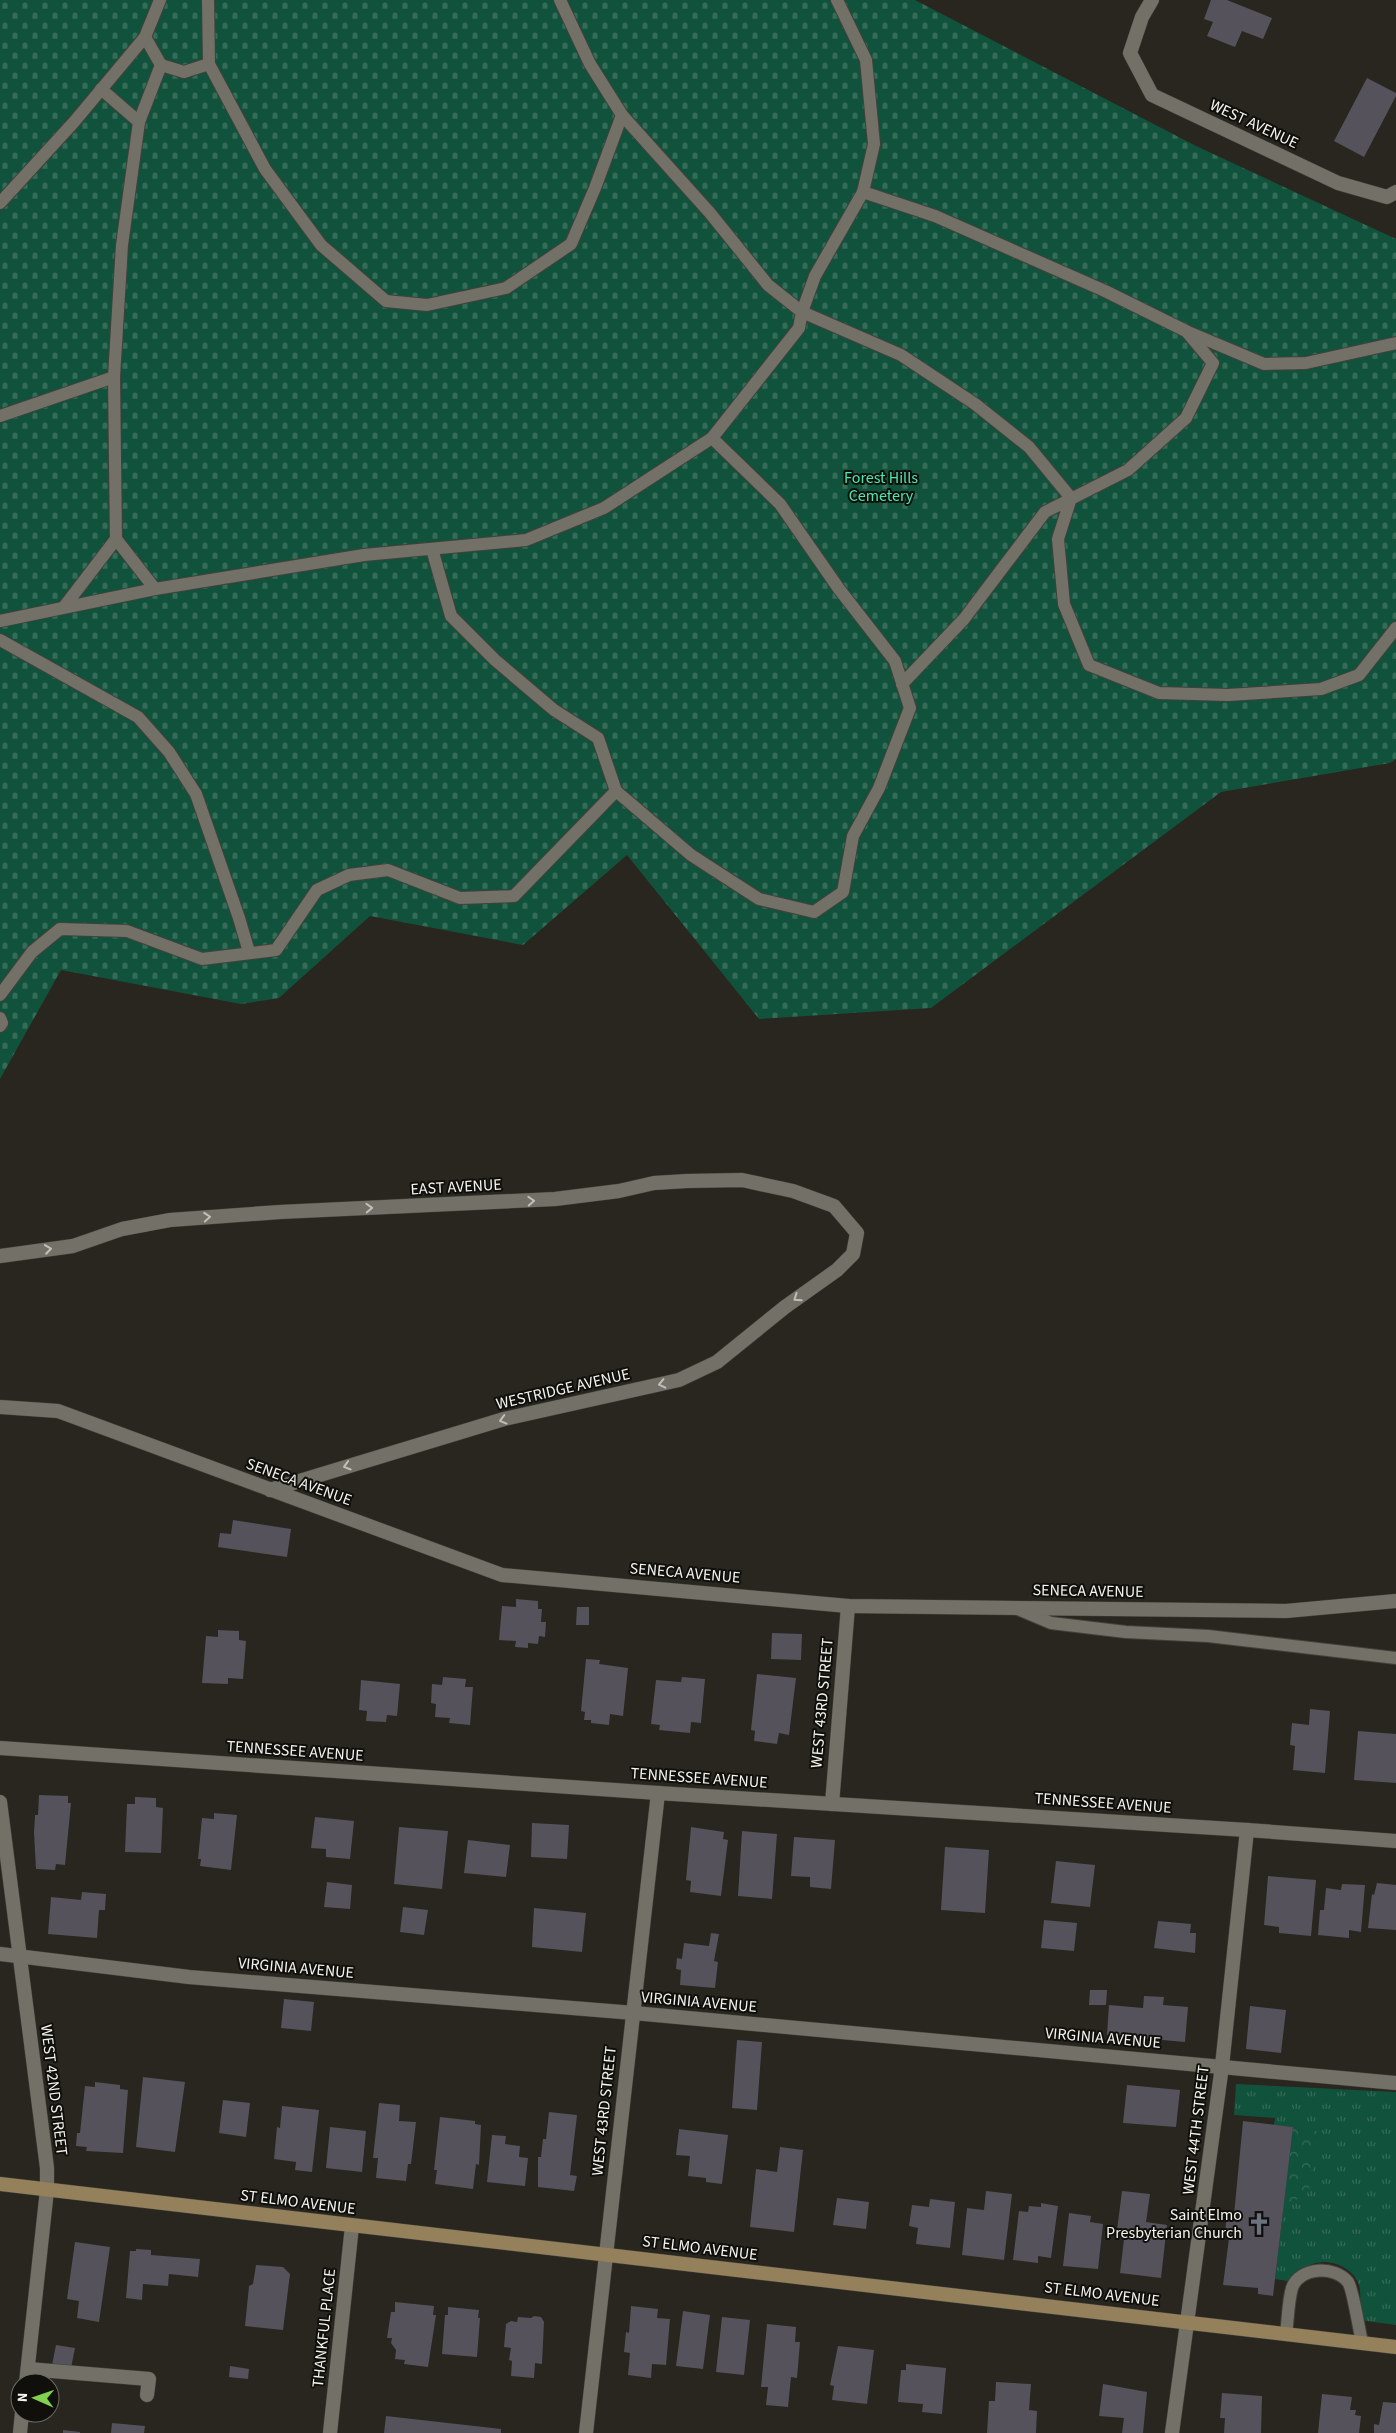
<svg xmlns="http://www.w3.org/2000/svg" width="1396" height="2433" font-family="'Source Sans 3',sans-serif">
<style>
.grass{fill:url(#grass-tufts)}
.cemetery{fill:url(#cemetery-stones)}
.park{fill:url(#park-crowns)}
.building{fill:#55525c}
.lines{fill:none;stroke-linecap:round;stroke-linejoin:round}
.service-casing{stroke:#43413b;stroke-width:14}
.minor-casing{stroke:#43413b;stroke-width:15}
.tertiary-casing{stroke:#43413b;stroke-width:15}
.secondary-casing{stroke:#43413b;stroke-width:15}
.service{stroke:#737067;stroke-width:12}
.minor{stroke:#737067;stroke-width:14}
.tertiary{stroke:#737067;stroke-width:14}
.secondary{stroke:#94805b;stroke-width:14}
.oneway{stroke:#c1bfb8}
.labels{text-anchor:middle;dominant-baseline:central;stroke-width:4;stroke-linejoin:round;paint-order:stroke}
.street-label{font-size:16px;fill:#f5f4ee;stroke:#100f0c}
.park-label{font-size:16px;fill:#46ebb0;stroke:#100f0c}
.poi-label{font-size:16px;fill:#f5f4ee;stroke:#100f0c;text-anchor:end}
</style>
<defs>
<pattern id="grass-tufts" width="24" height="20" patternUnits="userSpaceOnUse" patternTransform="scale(1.25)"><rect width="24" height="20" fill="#11523c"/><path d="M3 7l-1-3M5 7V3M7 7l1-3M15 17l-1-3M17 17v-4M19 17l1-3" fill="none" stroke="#346c58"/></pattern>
<pattern id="cemetery-stones" width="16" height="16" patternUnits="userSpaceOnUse" patternTransform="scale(1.25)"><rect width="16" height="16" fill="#11523c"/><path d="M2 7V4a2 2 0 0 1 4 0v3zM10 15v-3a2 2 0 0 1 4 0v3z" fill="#346c58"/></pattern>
<pattern id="park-crowns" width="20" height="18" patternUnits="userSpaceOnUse" patternTransform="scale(1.25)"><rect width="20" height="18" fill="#11523c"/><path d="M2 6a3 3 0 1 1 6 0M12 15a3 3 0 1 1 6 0" fill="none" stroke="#346c58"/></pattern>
</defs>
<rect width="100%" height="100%" fill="#28261e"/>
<path class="grass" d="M 1236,2084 L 1396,2092 L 1396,2325 L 1359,2320 C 1359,2310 1362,2295 1359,2285 C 1353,2266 1327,2257 1310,2265 C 1302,2269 1295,2276 1287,2281 L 1275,2279 L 1293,2127 L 1274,2125 L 1275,2118 L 1234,2115 Z"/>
<path class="cemetery" d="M 0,0 L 915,0 L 1196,146 L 1396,239 L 1396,759 L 1390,763 L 1221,792 L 931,1008 L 759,1019 L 627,855 L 523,945 L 370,916 L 279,998 L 241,1004 L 61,970 L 0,1079 Z"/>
<path class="park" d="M 1293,2127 L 1317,2131 L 1309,2191 L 1283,2209 Z"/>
<g class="building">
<path d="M 1211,0 L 1227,0 L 1272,18 L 1263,39 L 1242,31 L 1235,47 L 1207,36 L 1213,22 L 1204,19 Z"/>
<path d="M 1367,78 L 1396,93 L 1396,96 L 1364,157 L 1334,141 Z"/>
<path d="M 233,1520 L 291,1529 L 287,1557 L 218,1547 L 220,1533 L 231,1534 Z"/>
<path d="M 516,1599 L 538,1601 L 538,1609 L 542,1609 L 541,1622 L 546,1622 L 545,1637 L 539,1636 L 538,1644 L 528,1643 L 528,1648 L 515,1647 L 516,1641 L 499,1640 L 502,1606 L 516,1607 Z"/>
<path d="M 577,1607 L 589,1607 L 589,1625 L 576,1625 Z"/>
<path d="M 218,1630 L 239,1631 L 239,1640 L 246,1641 L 243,1679 L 228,1678 L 228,1684 L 202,1683 L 206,1636 L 218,1637 Z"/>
<path d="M 772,1633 L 802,1634 L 801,1660 L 771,1659 Z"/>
<path d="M 586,1659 L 600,1660 L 599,1664 L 628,1668 L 623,1716 L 610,1714 L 609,1725 L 591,1723 L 591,1720 L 584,1720 L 585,1712 L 581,1711 Z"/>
<path d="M 757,1674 L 796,1678 L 789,1735 L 779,1733 L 777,1744 L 754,1741 L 755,1731 L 751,1730 Z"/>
<path d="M 443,1677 L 466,1679 L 465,1687 L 473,1687 L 470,1725 L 449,1723 L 450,1718 L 435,1717 L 436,1704 L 431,1703 L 432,1684 L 442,1685 Z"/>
<path d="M 682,1677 L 705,1679 L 701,1723 L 691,1722 L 690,1733 L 659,1730 L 660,1725 L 651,1724 L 656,1680 L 681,1682 Z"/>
<path d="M 361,1680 L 400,1684 L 397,1716 L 387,1715 L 386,1722 L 366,1721 L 367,1711 L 359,1710 Z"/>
<path d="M 1310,1709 L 1330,1711 L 1325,1773 L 1293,1770 L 1295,1746 L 1290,1745 L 1292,1723 L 1309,1725 Z"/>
<path d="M 1358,1731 L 1396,1734 L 1396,1783 L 1354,1780 Z"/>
<path d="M 39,1795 L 68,1796 L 68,1803 L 71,1803 L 65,1865 L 56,1864 L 55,1870 L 36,1869 L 34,1833 L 35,1815 L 38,1815 Z"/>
<path d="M 135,1797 L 156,1798 L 156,1807 L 163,1808 L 161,1853 L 125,1852 L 127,1804 L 135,1804 Z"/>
<path d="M 214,1813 L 237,1815 L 231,1870 L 200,1866 L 201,1859 L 198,1859 L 202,1818 L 214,1819 Z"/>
<path d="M 315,1817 L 354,1821 L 350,1859 L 326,1857 L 326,1849 L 311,1848 Z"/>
<path d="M 532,1823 L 569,1825 L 567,1859 L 531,1857 Z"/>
<path d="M 399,1827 L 448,1831 L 442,1889 L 394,1884 Z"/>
<path d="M 691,1827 L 724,1832 L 723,1839 L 728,1840 L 721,1896 L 690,1892 L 691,1881 L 686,1880 Z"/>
<path d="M 742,1831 L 777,1834 L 772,1899 L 738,1896 Z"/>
<path d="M 794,1837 L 835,1840 L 831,1889 L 810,1887 L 810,1877 L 791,1876 Z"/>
<path d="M 468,1840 L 510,1845 L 506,1877 L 464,1873 Z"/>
<path d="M 945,1847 L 989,1850 L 985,1913 L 941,1910 Z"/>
<path d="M 1056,1861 L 1095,1865 L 1090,1907 L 1051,1903 Z"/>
<path d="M 1268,1876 L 1316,1880 L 1311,1936 L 1279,1933 L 1279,1927 L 1264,1925 Z"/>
<path d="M 327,1882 L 352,1885 L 350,1909 L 324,1907 Z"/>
<path d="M 1377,1883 L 1396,1885 L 1396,1930 L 1368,1928 L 1372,1894 L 1374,1895 Z"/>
<path d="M 1342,1884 L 1365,1885 L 1361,1932 L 1349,1930 L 1349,1938 L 1318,1935 L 1320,1910 L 1324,1910 L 1326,1888 L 1341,1890 Z"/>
<path d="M 82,1892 L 106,1894 L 105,1910 L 99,1910 L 97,1938 L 48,1934 L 51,1897 L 81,1900 Z"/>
<path d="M 403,1907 L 428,1910 L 424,1935 L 400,1932 Z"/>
<path d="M 534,1908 L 586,1913 L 582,1952 L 532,1947 Z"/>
<path d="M 1044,1920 L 1077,1923 L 1074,1951 L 1041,1948 Z"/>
<path d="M 1158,1921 L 1191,1924 L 1190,1933 L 1196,1933 L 1195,1953 L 1154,1948 Z"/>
<path d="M 711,1933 L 719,1934 L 714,1961 L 718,1962 L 715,1988 L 680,1985 L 681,1970 L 676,1969 L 677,1958 L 682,1959 L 684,1943 L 709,1946 Z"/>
<path d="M 1090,1990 L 1107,1990 L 1106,2005 L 1089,2005 Z"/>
<path d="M 1144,1996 L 1164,1997 L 1163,2005 L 1188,2007 L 1185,2042 L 1107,2035 L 1109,2005 L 1143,2008 Z"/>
<path d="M 284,1999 L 314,2002 L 311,2031 L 281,2028 Z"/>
<path d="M 1250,2006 L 1286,2010 L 1281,2053 L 1246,2049 Z"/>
<path d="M 737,2040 L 762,2042 L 757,2110 L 732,2108 Z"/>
<path d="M 143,2077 L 185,2082 L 175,2152 L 136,2147 Z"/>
<path d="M 95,2082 L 120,2085 L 120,2089 L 128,2090 L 123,2153 L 86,2151 L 87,2147 L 76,2146 L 77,2133 L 80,2133 L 85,2086 L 95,2087 Z"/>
<path d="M 1127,2085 L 1180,2090 L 1176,2127 L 1123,2123 Z"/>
<path d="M 223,2100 L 250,2103 L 246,2137 L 219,2133 Z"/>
<path d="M 379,2103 L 400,2105 L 399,2121 L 416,2122 L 411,2164 L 408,2164 L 406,2181 L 376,2178 L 378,2158 L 373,2158 Z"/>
<path d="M 282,2106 L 319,2110 L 312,2172 L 295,2170 L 296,2162 L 274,2159 L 277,2127 L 280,2128 Z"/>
<path d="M 549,2112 L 577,2115 L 570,2175 L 577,2176 L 574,2191 L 538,2187 L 538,2157 L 541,2157 L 543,2139 L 546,2139 Z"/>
<path d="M 440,2117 L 475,2121 L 475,2124 L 481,2125 L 479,2165 L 476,2164 L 473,2189 L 435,2184 L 437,2170 L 434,2170 Z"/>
<path d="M 1243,2121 L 1293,2127 L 1273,2296 L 1258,2294 L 1258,2288 L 1223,2285 L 1229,2238 L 1225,2235 L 1226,2222 L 1234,2215 Z"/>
<path d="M 330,2127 L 366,2131 L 362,2172 L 326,2168 Z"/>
<path d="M 679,2129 L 728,2135 L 722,2184 L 706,2182 L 706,2178 L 688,2176 L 690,2156 L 676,2155 Z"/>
<path d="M 492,2135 L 506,2136 L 505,2144 L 520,2146 L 519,2157 L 528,2158 L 525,2186 L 487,2182 Z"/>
<path d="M 780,2147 L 803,2150 L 794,2232 L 750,2227 L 756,2169 L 777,2172 Z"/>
<path d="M 986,2191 L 1012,2194 L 1004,2260 L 962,2255 L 967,2208 L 984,2210 Z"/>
<path d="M 1122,2191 L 1150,2194 L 1146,2222 L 1167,2225 L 1161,2278 L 1120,2273 L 1124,2239 L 1116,2238 Z"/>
<path d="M 837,2198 L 869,2202 L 866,2229 L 833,2225 Z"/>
<path d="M 930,2199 L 955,2202 L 950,2248 L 916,2244 L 918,2228 L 909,2226 L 912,2205 L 929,2207 Z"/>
<path d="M 1041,2203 L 1058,2206 L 1051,2258 L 1038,2256 L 1038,2263 L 1013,2260 L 1019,2211 L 1028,2212 L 1029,2206 L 1041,2207 Z"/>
<path d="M 1069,2213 L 1091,2216 L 1090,2222 L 1103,2224 L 1098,2269 L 1063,2266 Z"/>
<path d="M 75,2242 L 110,2247 L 99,2322 L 77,2318 L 79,2301 L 67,2299 Z"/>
<path d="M 136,2249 L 151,2250 L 151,2255 L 200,2259 L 198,2277 L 169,2274 L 168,2286 L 143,2284 L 142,2300 L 126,2298 L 130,2251 L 136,2251 Z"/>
<path d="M 256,2265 L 283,2267 L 290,2274 L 283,2330 L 245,2326 L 249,2286 L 253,2284 Z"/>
<path d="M 395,2302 L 434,2306 L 433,2315 L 436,2315 L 428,2367 L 404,2364 L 405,2360 L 395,2359 L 396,2350 L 391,2343 L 392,2338 L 387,2338 L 391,2312 L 395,2312 Z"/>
<path d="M 631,2306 L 658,2309 L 657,2318 L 670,2319 L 666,2365 L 652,2364 L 651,2378 L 628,2375 L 630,2353 L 624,2352 L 626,2332 L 629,2333 Z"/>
<path d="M 448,2307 L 479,2310 L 478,2318 L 480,2318 L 477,2357 L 442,2354 L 445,2315 L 448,2315 Z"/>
<path d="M 683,2311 L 710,2315 L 703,2369 L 676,2366 Z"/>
<path d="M 534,2316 L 541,2317 L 544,2322 L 542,2364 L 535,2363 L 534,2378 L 511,2376 L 512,2361 L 509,2360 L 511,2348 L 504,2347 L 506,2324 L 511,2321 L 517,2322 L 518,2317 L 531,2318 Z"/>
<path d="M 722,2317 L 750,2320 L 744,2375 L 716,2372 Z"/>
<path d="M 767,2324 L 796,2327 L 795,2342 L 800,2342 L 797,2378 L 791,2377 L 788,2407 L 766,2405 L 768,2387 L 761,2387 Z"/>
<path d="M 56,2345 L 75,2348 L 71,2368 L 52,2365 Z"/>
<path d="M 838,2346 L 874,2350 L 867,2404 L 832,2400 L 834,2386 L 830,2385 Z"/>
<path d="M 906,2364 L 946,2368 L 942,2414 L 922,2412 L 923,2404 L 898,2402 L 901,2370 L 906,2370 Z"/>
<path d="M 230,2366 L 249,2369 L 248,2379 L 229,2377 Z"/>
<path d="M 996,2382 L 1031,2384 L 1029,2410 L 1037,2411 L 1036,2433 L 987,2433 L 989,2401 L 995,2401 Z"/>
<path d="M 1103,2384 L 1147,2392 L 1143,2433 L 1122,2433 L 1124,2418 L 1099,2416 Z"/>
<path d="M 1222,2393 L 1262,2396 L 1261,2433 L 1224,2433 L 1225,2418 L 1220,2418 Z"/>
<path d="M 1322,2394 L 1352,2397 L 1350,2410 L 1356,2410 L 1355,2415 L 1361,2416 L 1359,2433 L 1318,2433 Z"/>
<path d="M 1383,2402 L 1396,2403 L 1396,2433 L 1374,2433 L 1374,2424 L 1379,2425 Z"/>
<path d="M 386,2416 L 501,2429 L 501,2433 L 384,2433 Z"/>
<path d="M 112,2423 L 145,2426 L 144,2433 L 111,2433 Z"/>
<path d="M 63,2430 L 80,2432 L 80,2433 L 63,2433 Z"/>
</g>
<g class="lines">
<defs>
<g id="service">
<path d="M 208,0 L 209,64 L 265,169 L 321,245 L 386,301 L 427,305 L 506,288 L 571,244 L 595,188 L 622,115"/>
<path d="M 837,0 L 866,60 L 874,144 L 863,192"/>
<path d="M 145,37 L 161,65 L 184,72 L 209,64"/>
<path d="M 101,89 L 139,122"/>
<path d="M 0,203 L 74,122 L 145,37 L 160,0"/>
<path d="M 1188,332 L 1264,364 L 1306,363 L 1396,343"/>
<path d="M 0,416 L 114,377"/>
<path d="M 116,539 L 155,589"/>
<path d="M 432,549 L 451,616 L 495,660 L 554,710 L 598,738 L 616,791"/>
<path d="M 64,607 L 116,539 L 114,377 L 122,245 L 139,122 L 161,65"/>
<path d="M 0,621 L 155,589 L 364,555 L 526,540 L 604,508 L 712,438 L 799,328 L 802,312 L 768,285 L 710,213 L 622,115 L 590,64 L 560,0"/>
<path d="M 0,640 L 138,717 L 169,752 L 196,794 L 239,918 L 249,952"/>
<path d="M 902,684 L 964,619 L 1045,512 L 1128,470 L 1186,418 L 1213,363 L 1186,331 L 1105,291 L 935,216 L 863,192 L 815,276 L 802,312 L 901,355 L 975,404 L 1029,447 L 1071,498 L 1058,539 L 1064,604 L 1089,665 L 1159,693 L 1228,695 L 1321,689 L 1359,675 L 1396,628"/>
<path d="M 0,995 L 32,952 L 60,929 L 127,931 L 202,959 L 276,950 L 317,890 L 349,875 L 388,870 L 460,898 L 514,896 L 616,791 L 691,855 L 759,899 L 814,912 L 843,892 L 853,836 L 879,788 L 910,708 L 895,661 L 839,589 L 780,504 L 712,438"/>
<path d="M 0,1018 L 2,1023 L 0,1026"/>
<path d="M 1018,1609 L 1051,1623 L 1126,1632 L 1208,1636 L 1396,1658"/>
<path d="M 1286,2334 C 1288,2320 1288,2302 1292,2288 C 1299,2267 1335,2265 1348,2282 C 1353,2289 1359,2330 1362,2342"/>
</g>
<g id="minor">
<path d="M 1152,0 L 1142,17 L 1130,53 L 1152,95 L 1338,183 L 1387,197 L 1396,192"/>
<path d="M 0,1256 L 73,1246 L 122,1229 L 170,1220 L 280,1212 L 555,1199 L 619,1191 L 654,1183 L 687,1181 L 742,1180 L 793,1191 L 834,1206 L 857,1233 L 853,1254 L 837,1270 L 785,1307 L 717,1362 L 679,1380 L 504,1419 L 270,1490"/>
<path d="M 0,1407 L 58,1411 L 502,1575 L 848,1606 L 1286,1611 L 1396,1601"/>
<path d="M 0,1802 L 47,2168 L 47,2190 L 26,2383"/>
<path d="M 832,1804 L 848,1606"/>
<path d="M 0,1954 L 189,1977 L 634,2013 L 1396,2083"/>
<path d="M 28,2369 L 149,2379 L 147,2395"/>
<path d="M 20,2433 L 22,2413"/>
<path d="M 330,2433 L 352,2226"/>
<path d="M 586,2433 L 658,1793"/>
<path d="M 1172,2433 L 1222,2066 L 1247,1830"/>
</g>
<path id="tertiary" d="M 0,1748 L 658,1793 L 1247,1830 L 1396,1841"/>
<path id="secondary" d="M 0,2184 L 1396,2347"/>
</defs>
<use href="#service" class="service-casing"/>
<use href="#minor" class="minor-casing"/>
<use href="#tertiary" class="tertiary-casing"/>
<use href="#secondary" class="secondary-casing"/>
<use href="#service" class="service"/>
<use href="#minor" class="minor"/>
<use href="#tertiary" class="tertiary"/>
<use href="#secondary" class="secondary"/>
</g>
<defs><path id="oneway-chevron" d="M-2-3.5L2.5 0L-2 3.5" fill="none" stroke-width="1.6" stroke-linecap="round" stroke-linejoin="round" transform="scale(1.25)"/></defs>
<g class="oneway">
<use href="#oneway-chevron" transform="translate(531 1201) rotate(-3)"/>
<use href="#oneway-chevron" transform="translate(369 1208) rotate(-2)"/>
<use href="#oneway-chevron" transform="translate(207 1217) rotate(-4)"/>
<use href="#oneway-chevron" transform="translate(48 1249) rotate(-8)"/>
<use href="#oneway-chevron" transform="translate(797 1298) rotate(145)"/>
<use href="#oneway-chevron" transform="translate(662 1384) rotate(167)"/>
<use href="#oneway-chevron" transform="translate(503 1420) rotate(165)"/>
<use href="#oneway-chevron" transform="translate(347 1466) rotate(163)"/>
</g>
<defs>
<symbol id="church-bare" viewBox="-9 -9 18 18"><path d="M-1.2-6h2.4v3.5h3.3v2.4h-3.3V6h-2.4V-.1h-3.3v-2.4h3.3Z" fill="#6b7280" stroke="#100f0c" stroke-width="2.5" paint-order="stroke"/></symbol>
</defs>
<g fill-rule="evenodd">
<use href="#church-bare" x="1243" y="2208" width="32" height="32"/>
</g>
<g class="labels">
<g class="street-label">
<text transform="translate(1254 124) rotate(25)">WEST AVENUE</text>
<text transform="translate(456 1187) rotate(-3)">EAST AVENUE</text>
<text transform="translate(563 1389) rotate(-13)">WESTRIDGE AVENUE</text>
<text transform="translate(299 1482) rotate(20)">SENECA AVENUE</text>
<text transform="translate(685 1573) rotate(5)">SENECA AVENUE</text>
<text transform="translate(1088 1591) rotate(1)">SENECA AVENUE</text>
<text transform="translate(822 1703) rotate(-85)">WEST 43RD STREET</text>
<text transform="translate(295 1751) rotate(4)">TENNESSEE AVENUE</text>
<text transform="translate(699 1778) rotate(4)">TENNESSEE AVENUE</text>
<text transform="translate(1103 1803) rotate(4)">TENNESSEE AVENUE</text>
<text transform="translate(296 1968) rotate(5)">VIRGINIA AVENUE</text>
<text transform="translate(699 2002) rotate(5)">VIRGINIA AVENUE</text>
<text transform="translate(1103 2038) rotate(5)">VIRGINIA AVENUE</text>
<text transform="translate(54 2090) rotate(83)">WEST 42ND STREET</text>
<text transform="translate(604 2111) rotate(-84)">WEST 43RD STREET</text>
<text transform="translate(1196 2130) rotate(-83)">WEST 44TH STREET</text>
<text transform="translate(298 2202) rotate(7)">ST ELMO AVENUE</text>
<text transform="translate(700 2248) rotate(7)">ST ELMO AVENUE</text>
<text transform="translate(1102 2294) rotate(7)">ST ELMO AVENUE</text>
<text transform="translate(324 2328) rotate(-84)">THANKFUL PLACE</text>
</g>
<g class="park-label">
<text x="881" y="478">Forest Hills<tspan x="881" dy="18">Cemetery</tspan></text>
</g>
<g class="poi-label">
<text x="1242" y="2215">Saint Elmo<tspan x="1242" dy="18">Presbyterian Church</tspan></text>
</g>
</g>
<g transform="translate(35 2398) rotate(272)"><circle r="24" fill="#100f0c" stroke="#6c6b66"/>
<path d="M0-4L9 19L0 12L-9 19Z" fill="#81d050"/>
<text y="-8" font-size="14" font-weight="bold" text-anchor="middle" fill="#f5f4ee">N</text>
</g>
</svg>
